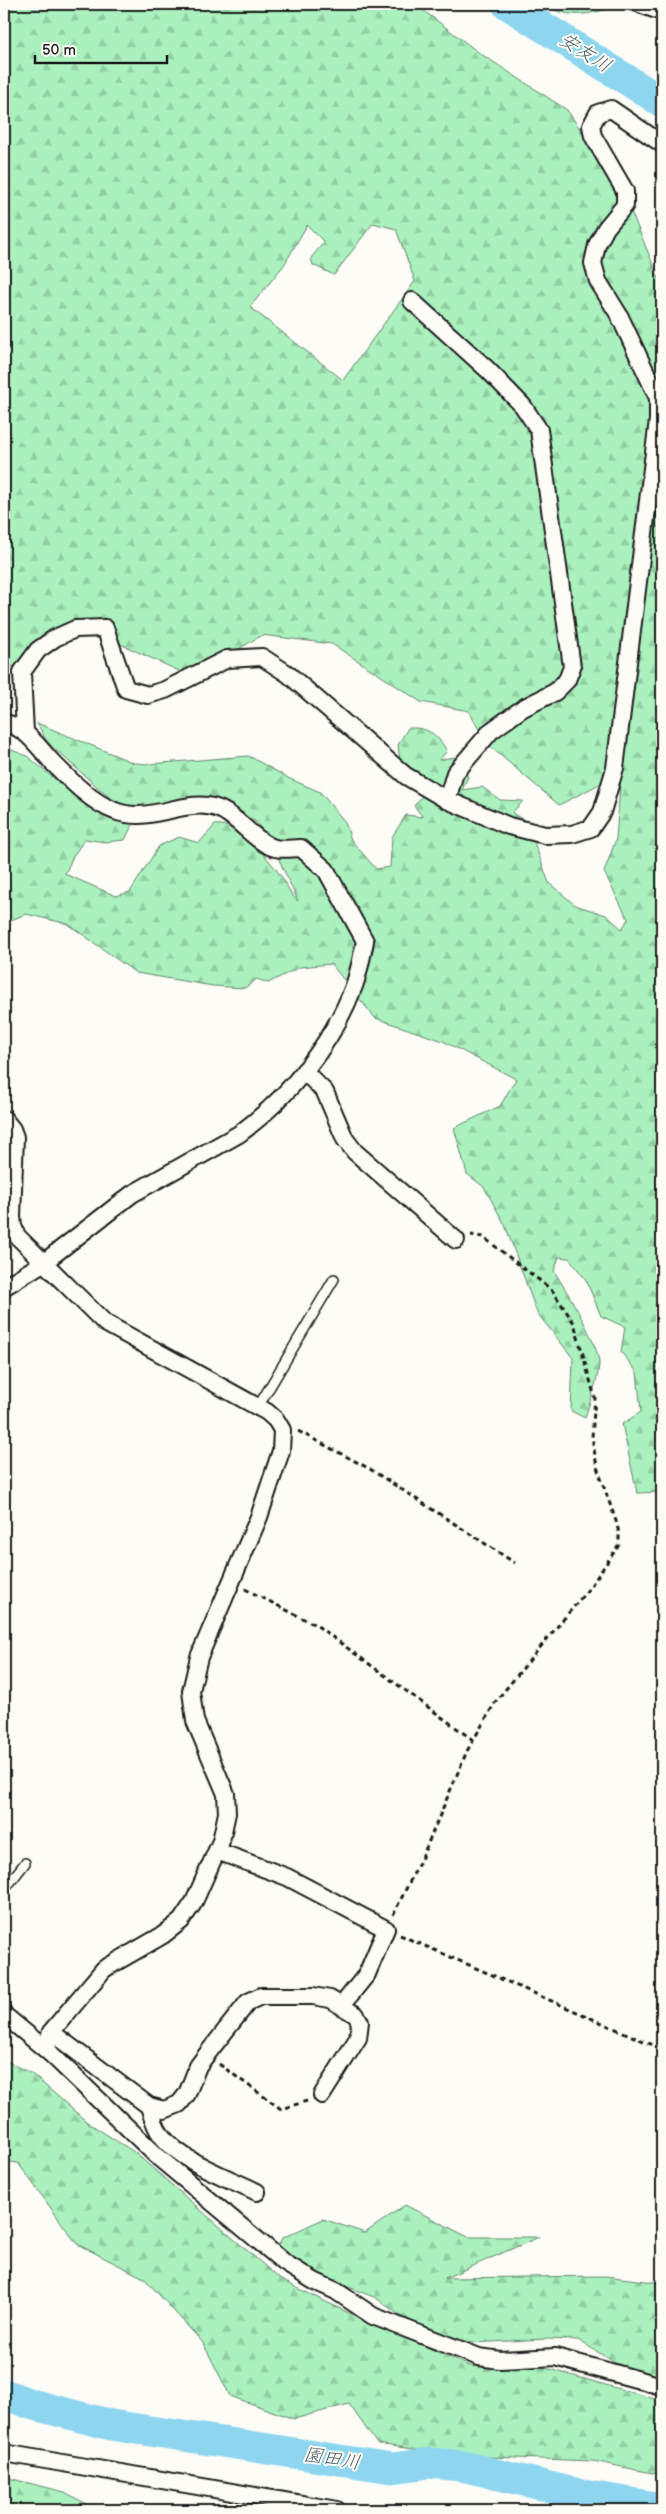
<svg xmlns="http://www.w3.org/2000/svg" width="666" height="2514" font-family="'Balsamiq Sans','Klee One',sans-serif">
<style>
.forest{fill:url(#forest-firs);stroke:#63866d;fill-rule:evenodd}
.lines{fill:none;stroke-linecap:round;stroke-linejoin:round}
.river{stroke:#8ed5f0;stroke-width:31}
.service-casing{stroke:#1c1c1c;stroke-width:12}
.minor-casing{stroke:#1c1c1c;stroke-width:20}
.path{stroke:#1c1c1c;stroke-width:3;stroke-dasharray:5 4;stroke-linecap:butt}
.service{stroke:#fdfcf7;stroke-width:9}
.minor{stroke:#fdfcf7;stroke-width:16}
.labels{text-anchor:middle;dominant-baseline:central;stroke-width:4;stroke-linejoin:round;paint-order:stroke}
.water-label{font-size:19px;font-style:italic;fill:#445d66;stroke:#fdfcf7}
</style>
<defs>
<pattern id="forest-firs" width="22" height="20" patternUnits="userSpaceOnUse" patternTransform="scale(1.25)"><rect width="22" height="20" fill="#aaf1be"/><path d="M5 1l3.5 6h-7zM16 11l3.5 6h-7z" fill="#92cea3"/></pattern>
</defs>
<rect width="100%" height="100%" fill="#fdfcf7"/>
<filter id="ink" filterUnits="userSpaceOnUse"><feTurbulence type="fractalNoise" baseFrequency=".02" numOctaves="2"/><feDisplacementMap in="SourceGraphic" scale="10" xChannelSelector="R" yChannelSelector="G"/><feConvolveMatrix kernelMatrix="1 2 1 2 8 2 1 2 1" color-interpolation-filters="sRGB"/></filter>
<g filter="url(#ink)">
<g class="forest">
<path d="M 4,4 L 415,4 L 478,52 L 567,110 L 621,187 L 662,286 L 662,1492 L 637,1493 L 622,1424 L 641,1412 L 637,1372 L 621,1352 L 625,1327 L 601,1316 L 586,1280 L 569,1258 L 559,1257 L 554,1271 C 566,1290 600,1345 599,1365 C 597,1383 590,1401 585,1418 L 571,1411 L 573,1358 L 537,1313 L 505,1225 L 484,1187 L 467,1174 L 454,1128 L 500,1106 L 516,1079 L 443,1041 L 375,1018 L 331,964 L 300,967 L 268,983 L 257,979 L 245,988 L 213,986 L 136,973 L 68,924 L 26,914 L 4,923 L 4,747 L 27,756 L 79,799 L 110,816 L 133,823 L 125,840 L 105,842 L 85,839 L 73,856 L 65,874 L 116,896 L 130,892 L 159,846 L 179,837 L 199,843 L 215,825 C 237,821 272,862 283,879 C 288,887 291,896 298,901 L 270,840 L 256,822 L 225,805 L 137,808 L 117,802 L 104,793 L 47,742 L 37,723 L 134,763 L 149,764 L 249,756 L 288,778 L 320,792 L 345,822 L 351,840 L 376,869 L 390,867 L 392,837 L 406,815 L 423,817 L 414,806 L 422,796 L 401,769 L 398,745 L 408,728 C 428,727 437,734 447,751 L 439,760 L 454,757 L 468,777 L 462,790 L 482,787 L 500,800 L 523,801 L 512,813 L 534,826 L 535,845 L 549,883 L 575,905 L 606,915 L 622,929 L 628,919 L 604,872 L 616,839 L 621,773 L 559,805 L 486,743 L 469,711 L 421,702 L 332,644 L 262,635 L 192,677 L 103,636 L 59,634 L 15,667 L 4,665 ZM 373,223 L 396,229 L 415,281 L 343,380 L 250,307 L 284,265 L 307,225 L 324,242 L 311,258 L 313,265 L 334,275 Z"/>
<path d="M 541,4 L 623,4 C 591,14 573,21 541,4 Z"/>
<path d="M 4,2060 L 32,2074 L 87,2122 L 134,2152 L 281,2280 L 355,2316 L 470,2366 L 511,2369 L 539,2366 L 662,2401 L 662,2475 L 593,2461 L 462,2456 L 377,2444 L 349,2404 L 294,2419 L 230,2396 L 203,2343 L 144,2278 L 77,2244 L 18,2163 L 4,2161 Z"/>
<path d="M 405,2205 L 468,2237 L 539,2237 L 445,2278 L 605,2276 L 662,2283 L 662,2377 L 619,2365 L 578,2340 L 546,2339 L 472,2343 L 424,2328 L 398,2314 L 376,2298 L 336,2282 L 277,2249 L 282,2238 L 323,2219 L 365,2233 Z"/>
<path d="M 4,2477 L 65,2492 L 96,2510 L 4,2510 Z"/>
</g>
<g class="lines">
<g class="river">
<path d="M 507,4 L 662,102"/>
<path d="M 4,2394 L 31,2404 L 111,2425 L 392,2468 L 430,2463 L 462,2466 L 583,2495 L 662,2508"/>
</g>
<defs>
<g id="service">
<path d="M 258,1407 L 334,1279"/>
<path d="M 4,1890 L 25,1863"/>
</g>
<g id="minor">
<path d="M 640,4 L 662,12"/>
<path d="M 412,301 L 488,370 L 523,406 L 539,430 L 572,667 L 567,680 L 555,692 L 523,708 L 491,731 L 455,773 L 447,800"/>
<path d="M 4,723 C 26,726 40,750 55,765 C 71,781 93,803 115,811 C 151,825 186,796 219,809 C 236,815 257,844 275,848 C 282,850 293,848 301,848 L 326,870 L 365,941 C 362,956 359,972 354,986 C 333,1043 288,1098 239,1134 L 132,1194 L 43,1263 L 4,1287"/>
<path d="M 25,732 L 22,672 L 38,650 L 55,638 L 75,629 L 105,628 L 126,689 L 148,695 L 165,690 L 227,659 L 262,657 L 288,674 L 406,776 L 447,800 L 509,826 L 545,835 L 572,834 L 591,828 L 602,812 L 615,768 L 658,420 L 658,398 L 619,315 L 598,281 L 593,263 L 597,245 L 606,228 L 625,205 L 625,191 L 593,136 L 591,126 L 598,113 L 611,109 L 662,144"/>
<path d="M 304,1071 L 325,1092 L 345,1139 L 355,1152 L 456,1240"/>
<path d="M 4,1119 L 12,1129 L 15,1137 L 12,1216 L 13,1226 L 17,1236 L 105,1323 L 267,1412 L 276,1420 L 282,1430 L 281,1451 L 259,1517 L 199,1657 L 191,1691 L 195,1721 L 226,1794 L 227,1813 L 221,1841 L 194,1902 L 181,1921 L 163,1935 L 104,1969 L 51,2032 L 46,2045 L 50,2053 L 158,2157 L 285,2263 L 314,2281 L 336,2291 L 373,2316 L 479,2357 L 500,2360 L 555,2357 L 662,2386"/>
<path d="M 217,1851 L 287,1877 L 386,1929 L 367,1974 L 342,2005"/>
<path d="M 4,2015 L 50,2053"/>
<path d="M 51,2032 L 149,2106 L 164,2110 L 179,2104 L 187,2094 L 198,2066 L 207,2054 L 248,2002 L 261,1996 L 313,1996 L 330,1999 L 356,2015 L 360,2022 L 358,2038 L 322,2095"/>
<path d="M 149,2106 C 152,2116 155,2127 161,2135 C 181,2162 227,2177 257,2192"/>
<path d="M 4,2453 L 337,2510"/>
</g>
</defs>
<use href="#service" class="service-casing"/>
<use href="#minor" class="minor-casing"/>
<g class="path">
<path d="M 298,1431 L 370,1469 L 515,1563"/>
<path d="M 245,1589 L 316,1625 L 473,1740"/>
<path d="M 393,1915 L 423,1855 L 467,1751 L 496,1701 L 590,1587 L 619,1545 L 619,1533 L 616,1521 L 597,1467 L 592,1437 L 595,1398 L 574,1323 L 552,1290 L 483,1237 L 471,1235"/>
<path d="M 400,1935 L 662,2049"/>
<path d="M 219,2064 L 281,2109 L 307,2101"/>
</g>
<use href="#service" class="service"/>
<use href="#minor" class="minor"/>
</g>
</g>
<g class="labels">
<g class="water-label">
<text transform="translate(585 53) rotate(32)">安友川</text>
<text transform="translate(332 2459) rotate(9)">園田川</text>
</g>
</g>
<rect width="666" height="2514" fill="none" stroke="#fdfcf7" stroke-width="20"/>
<rect x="10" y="10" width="646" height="2494" fill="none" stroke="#1c1c1c" stroke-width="2" filter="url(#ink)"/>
<path d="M35 55v8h132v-8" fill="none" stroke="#1c1c1c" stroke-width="2.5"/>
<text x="42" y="55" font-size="15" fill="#1c1c1c" stroke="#fdfcf7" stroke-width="4" paint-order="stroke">50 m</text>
</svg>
